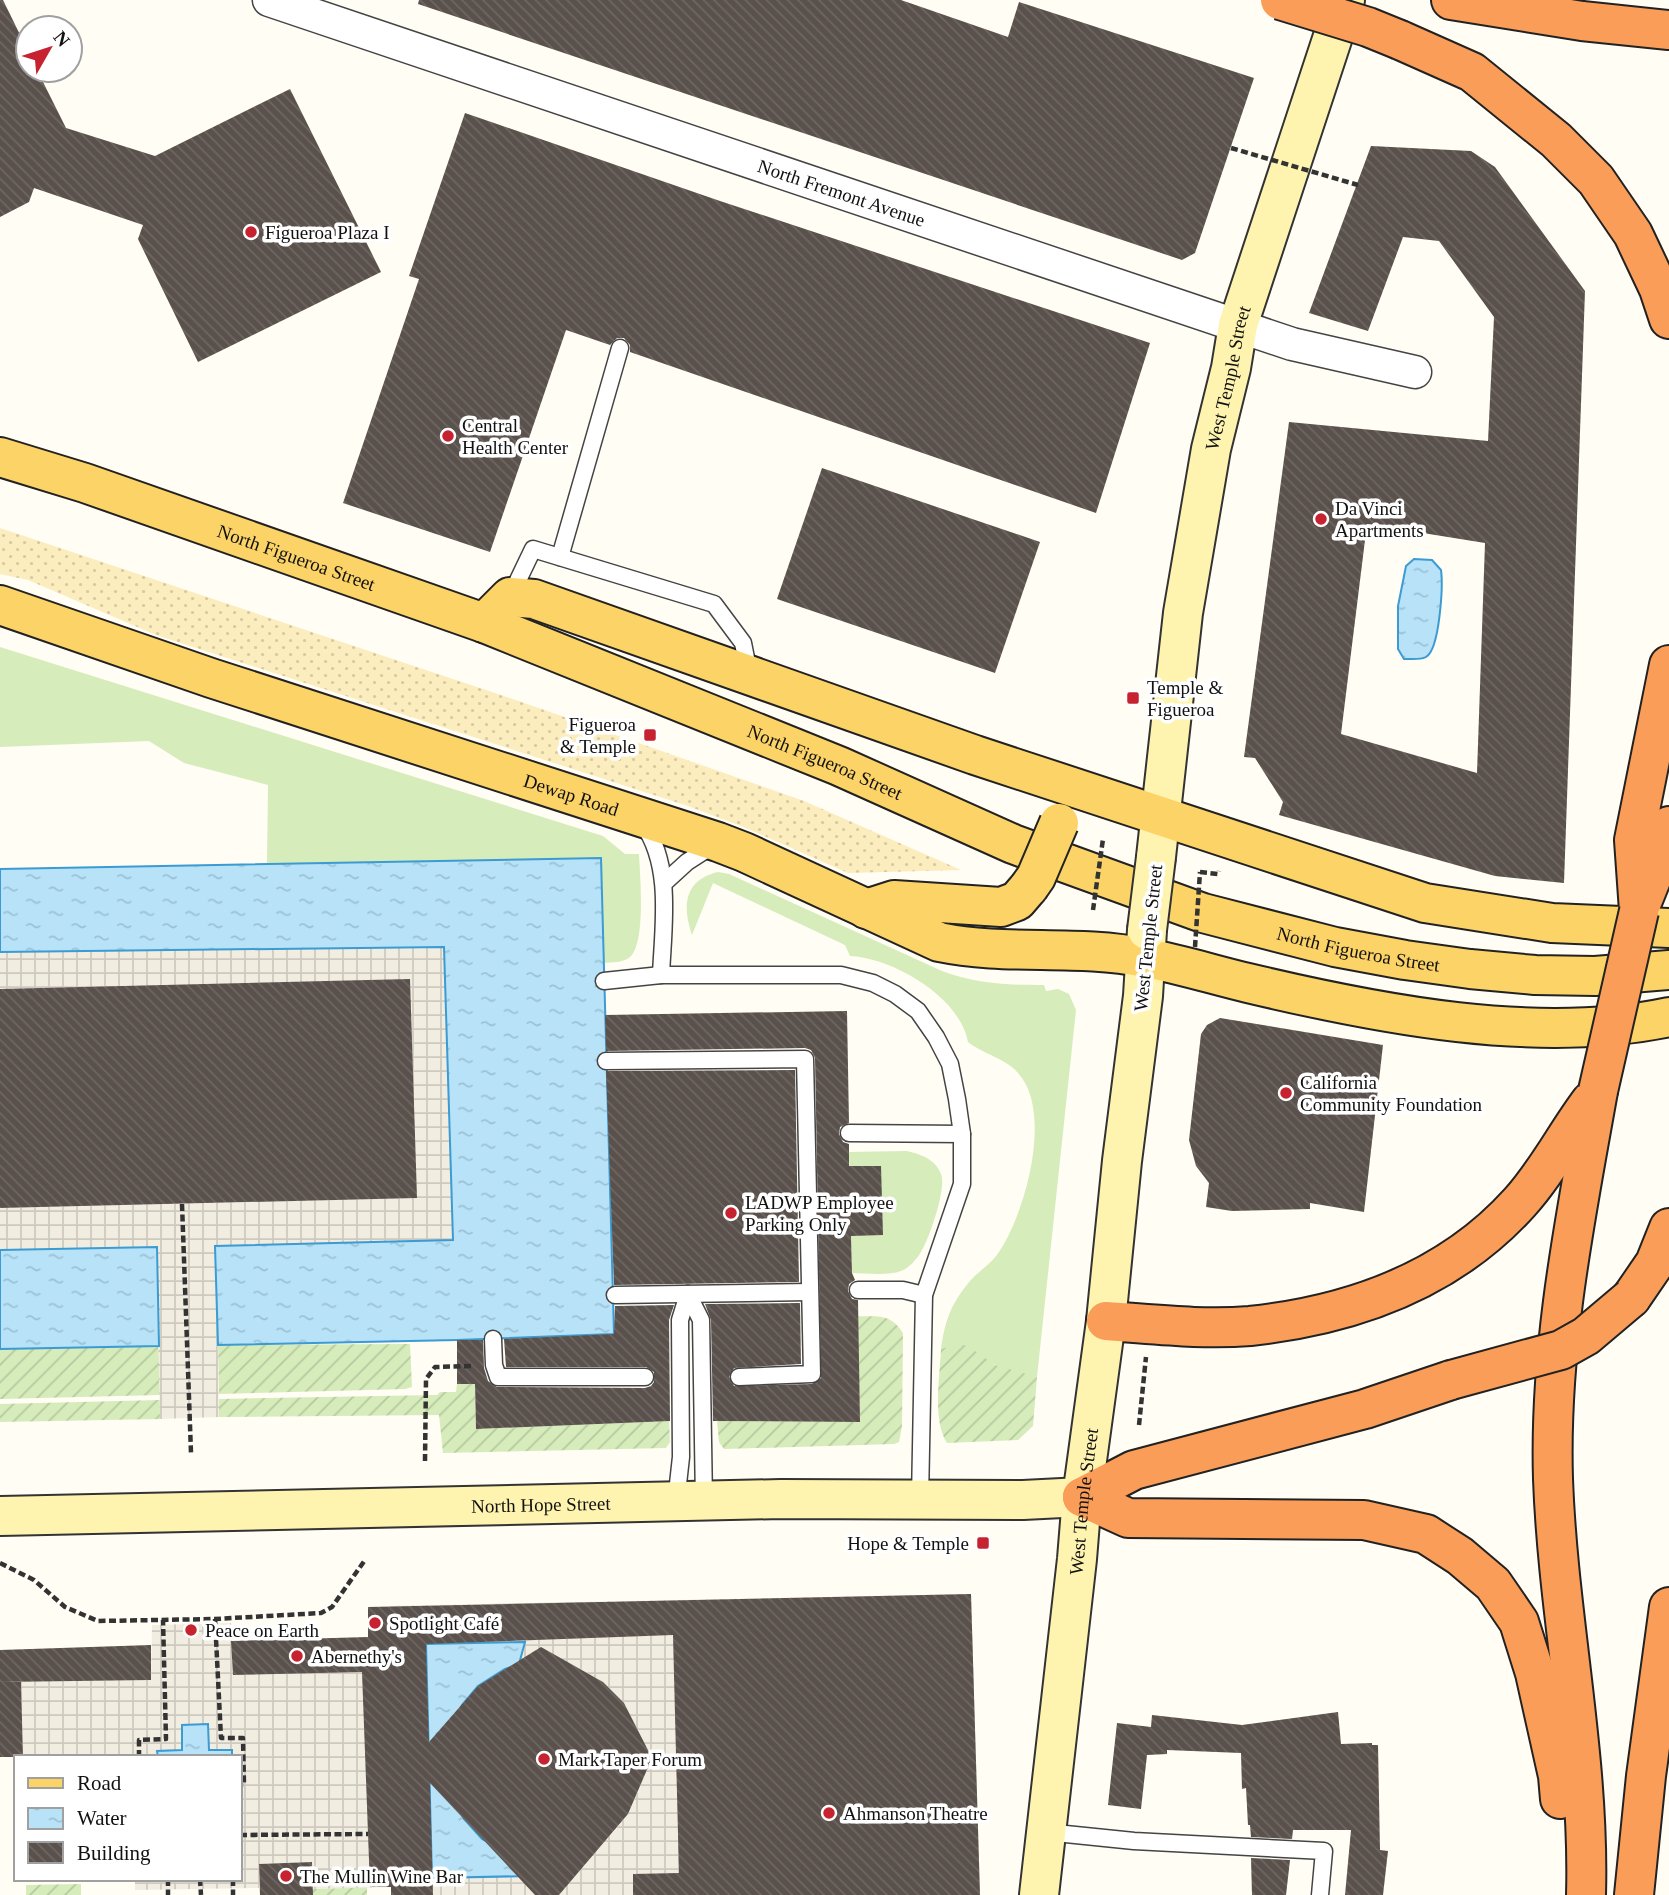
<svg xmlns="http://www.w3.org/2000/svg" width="1669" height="1895" font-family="'Times New Roman',serif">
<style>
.grass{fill:#d6ecbb}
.sand{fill:url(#sand-dots)}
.garden{fill:url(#garden-furrows)}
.plaza{fill:url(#plaza-grid);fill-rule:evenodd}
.water{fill:url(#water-ripples);stroke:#3b9bd2;stroke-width:2}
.building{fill:url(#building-back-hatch);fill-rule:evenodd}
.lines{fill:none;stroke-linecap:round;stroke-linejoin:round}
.lane-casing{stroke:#444;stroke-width:19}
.street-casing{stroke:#444;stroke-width:35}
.secondary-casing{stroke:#333;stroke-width:42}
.primary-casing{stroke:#222;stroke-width:42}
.highway-casing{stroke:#222;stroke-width:42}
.path{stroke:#333;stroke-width:4.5;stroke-dasharray:7 3.5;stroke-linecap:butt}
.lane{stroke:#fff;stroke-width:16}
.street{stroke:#fff;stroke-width:32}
.secondary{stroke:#fff4af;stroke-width:38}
.primary{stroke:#fcd367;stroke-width:38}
.highway{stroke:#f99d59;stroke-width:38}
.secondary-bridge-casing{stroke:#333;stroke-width:42;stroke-linecap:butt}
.primary-bridge-casing{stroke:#222;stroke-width:42;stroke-linecap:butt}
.highway-bridge-casing{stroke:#222;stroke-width:42;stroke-linecap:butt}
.path-bridge{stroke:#333;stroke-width:4.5;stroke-dasharray:7 3.5;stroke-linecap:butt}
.secondary-bridge{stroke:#fff4af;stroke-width:38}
.primary-bridge{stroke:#fcd367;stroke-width:38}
.highway-bridge{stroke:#f99d59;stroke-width:38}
.poi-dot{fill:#c7222f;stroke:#fff;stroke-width:2.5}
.labels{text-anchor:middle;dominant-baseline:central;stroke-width:7;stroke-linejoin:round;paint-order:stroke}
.street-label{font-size:19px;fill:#111;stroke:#fff}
.poi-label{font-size:19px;fill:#111;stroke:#fff;text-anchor:start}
</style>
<defs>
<pattern id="sand-dots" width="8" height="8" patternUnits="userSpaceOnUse" patternTransform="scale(1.75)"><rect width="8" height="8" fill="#fcedbf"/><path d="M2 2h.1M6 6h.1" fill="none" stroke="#d7caa3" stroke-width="1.8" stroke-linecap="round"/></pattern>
<pattern id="garden-furrows" width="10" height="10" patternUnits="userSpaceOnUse" patternTransform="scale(1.75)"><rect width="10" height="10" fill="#d6ecbb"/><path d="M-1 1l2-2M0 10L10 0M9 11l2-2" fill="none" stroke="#b7c9a0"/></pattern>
<pattern id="plaza-grid" width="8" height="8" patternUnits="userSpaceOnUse" patternTransform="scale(1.75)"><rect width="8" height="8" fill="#f1ede1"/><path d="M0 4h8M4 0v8" fill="none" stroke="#cecac0"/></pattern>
<pattern id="water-ripples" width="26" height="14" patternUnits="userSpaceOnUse" patternTransform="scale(1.75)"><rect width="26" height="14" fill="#b7e2f8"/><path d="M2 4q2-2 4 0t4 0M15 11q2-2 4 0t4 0" fill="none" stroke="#9cc1d4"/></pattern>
<pattern id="building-back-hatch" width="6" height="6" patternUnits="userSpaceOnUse" patternTransform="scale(1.75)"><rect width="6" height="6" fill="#5a514c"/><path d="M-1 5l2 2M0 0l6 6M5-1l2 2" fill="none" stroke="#6d6662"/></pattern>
</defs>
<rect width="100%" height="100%" fill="#fffdf4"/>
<g class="grass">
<path d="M 0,647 L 603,836 L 625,854 L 639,854 C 640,875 646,943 630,957 C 623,963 612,962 604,963 L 601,858 L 267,864 L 268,785 L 184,763 L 149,741 L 0,747 Z"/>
<path d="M 718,872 L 729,874 L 942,971 C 978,984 1006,985 1044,985 L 1046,991 L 1058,989 L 1069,994 L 1076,1010 L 1037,1377 C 1023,1375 1010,1372 998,1366 C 970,1354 976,1339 941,1349 C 945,1320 951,1304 970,1281 C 978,1272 989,1265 997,1255 C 1025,1216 1054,1112 1018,1073 C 1005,1058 983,1054 968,1042 C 960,997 893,958 850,956 L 845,945 L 713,883 L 692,935 C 682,906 684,880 718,872 Z"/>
<path d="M 906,1151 C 921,1154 935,1159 941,1174 C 947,1188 929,1239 921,1252 C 916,1260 909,1268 901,1271 C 888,1276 866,1273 852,1273 L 849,1152 Z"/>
</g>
<path class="sand" d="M 0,528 L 510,698 L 750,782 L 804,801 L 961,870 L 848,873 L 746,828 L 688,806 L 156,635 L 28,580 L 0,574 Z"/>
<g class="garden">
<path d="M 857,1316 C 879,1317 890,1313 903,1333 L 902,1426 L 899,1442 L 894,1444 L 724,1449 L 719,1442 L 717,1421 L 860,1422 Z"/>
<path d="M 410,1344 L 412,1387 L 405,1389 L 219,1394 L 218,1345 Z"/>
<path d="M 958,1344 L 968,1346 L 995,1365 L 1037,1377 L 1033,1426 L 1018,1440 L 947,1443 C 932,1420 940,1375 941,1349 Z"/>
<path d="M 159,1346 L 160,1395 L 0,1399 L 0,1349 Z"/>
<path d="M 457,1384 L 475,1384 L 476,1429 L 669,1421 L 670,1442 L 666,1448 L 443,1453 L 439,1415 L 219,1417 L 219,1399 L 437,1395 L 440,1392 L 456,1392 Z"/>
<path d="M 160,1400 L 160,1419 L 0,1422 L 0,1404 Z"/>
<path d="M 81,1884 L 81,1895 L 26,1895 L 26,1885 Z"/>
<path d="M 367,1887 L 367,1895 L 313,1895 L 313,1889 Z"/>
</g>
<g class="plaza">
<path d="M 444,947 L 453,1240 L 216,1246 L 219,1417 L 160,1419 L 156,1247 L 0,1250 L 0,1208 L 417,1198 L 0,989 L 0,952 Z"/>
<path d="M 971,1594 L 980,1895 L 391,1895 L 391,1887 L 313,1889 L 312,1862 L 259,1864 L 259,1888 L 135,1890 L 135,1879 L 240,1879 L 240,1757 L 23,1757 L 21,1681 L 151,1680 L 152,1625 L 231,1623 L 233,1675 L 280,1673 L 388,1651 L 388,1606 ZM 525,1642 L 519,1664 L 549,1662 L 577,1667 L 603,1682 L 624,1703 L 637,1729 L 643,1757 L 640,1787 L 628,1814 L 610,1836 L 433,1878 L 426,1644 Z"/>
</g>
<g class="water">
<path d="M 1414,559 L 1432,560 L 1441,570 C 1443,585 1440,649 1426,657 C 1421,660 1411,659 1404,659 L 1398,649 L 1398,606 L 1406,566 Z"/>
<path d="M 601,858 L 614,1334 L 457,1340 L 218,1345 L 215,1246 L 453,1240 L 444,947 L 0,952 L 0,869 Z"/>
<path d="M 157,1247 L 159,1346 L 0,1349 L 0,1250 Z"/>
<path d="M 525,1642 L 519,1664 L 505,1669 L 478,1686 L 462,1705 L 448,1733 L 450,1794 L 464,1819 L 482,1839 L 511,1854 L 528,1876 L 432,1878 L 426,1644 Z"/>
<path d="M 208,1724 L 209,1750 L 232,1750 L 232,1757 L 158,1757 L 157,1751 L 182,1750 L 182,1725 Z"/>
</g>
<g class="building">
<path d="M 0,0 L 3,0 L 28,51 L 28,70 L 37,70 L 66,128 L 155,156 L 290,89 L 381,272 L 198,362 L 138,239 L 143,225 L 34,188 L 29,202 L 0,217 Z"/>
<path d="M 419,0 L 901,0 L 1008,37 L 1019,2 L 1254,78 L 1195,253 L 1182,260 L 418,4 Z"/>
<path d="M 465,113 L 720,201 L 1150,343 L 1096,513 L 630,352 L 630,345 L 624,338 L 617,338 L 610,345 L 566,330 L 490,552 L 343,503 L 419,279 L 409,276 Z"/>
<path d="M 1371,146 L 1471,151 L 1495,167 L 1585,291 L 1564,883 L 1495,876 L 1279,815 L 1283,802 L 1255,758 L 1244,757 L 1289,422 L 1488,441 L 1494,317 L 1439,241 L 1403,237 L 1368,331 L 1309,313 ZM 1367,524 L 1485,543 L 1477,773 L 1341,734 Z"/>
<path d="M 822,468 L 1040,542 L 995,673 L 777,599 Z"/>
<path d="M 410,979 L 417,1198 L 0,1208 L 0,989 Z"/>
<path d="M 847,1011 L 849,1123 L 840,1127 L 839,1134 L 843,1142 L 849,1144 L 849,1166 L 881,1166 L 883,1235 L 851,1236 L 852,1273 L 855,1280 L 849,1284 L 848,1291 L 852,1299 L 858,1300 L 860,1422 L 713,1421 L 711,1320 L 705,1304 L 800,1303 L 801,1364 L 734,1368 L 729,1377 L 734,1386 L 812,1384 L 821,1378 L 815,1058 L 811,1050 L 805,1048 L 606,1051 L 605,1015 Z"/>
<path d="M 1220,1018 L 1383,1045 L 1364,1212 L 1310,1203 L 1310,1209 L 1232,1211 L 1206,1207 L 1209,1183 L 1196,1166 L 1189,1140 L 1201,1034 L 1207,1025 Z"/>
<path d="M 795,1070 L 799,1282 L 614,1285 L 606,1071 Z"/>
<path d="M 615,1306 L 674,1305 L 669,1320 L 670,1421 L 476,1429 L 475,1384 L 457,1384 L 457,1340 L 483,1340 L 484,1368 L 488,1381 L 497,1387 L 645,1388 L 651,1386 L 654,1382 L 654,1372 L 646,1367 L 506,1367 L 504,1339 L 614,1334 Z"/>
<path d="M 971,1594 L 980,1895 L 633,1895 L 633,1874 L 679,1873 L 673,1635 L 426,1644 L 429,1742 L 478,1686 L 541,1647 L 603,1682 L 624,1703 L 652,1758 L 628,1814 L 559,1895 L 535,1895 L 430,1783 L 433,1895 L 391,1895 L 391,1887 L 370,1887 L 362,1672 L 233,1675 L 231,1641 L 368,1637 L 368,1607 Z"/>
<path d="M 151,1645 L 151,1680 L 0,1682 L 0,1650 Z"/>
<path d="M 0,1682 L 21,1682 L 23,1757 L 0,1757 Z"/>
<path d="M 1338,1712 L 1341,1744 L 1372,1743 L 1372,1745 L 1378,1745 L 1380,1850 L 1388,1851 L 1383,1895 L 1345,1895 L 1351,1830 L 1293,1830 L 1292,1839 L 1251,1837 L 1250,1825 L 1248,1825 L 1246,1788 L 1242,1789 L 1241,1753 L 1167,1750 L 1167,1754 L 1147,1755 L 1141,1809 L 1108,1805 L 1117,1723 L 1151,1727 L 1152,1715 L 1242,1725 Z"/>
<path d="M 1251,1858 L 1290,1860 L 1286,1895 L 1252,1895 Z"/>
<path d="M 312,1862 L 313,1895 L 260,1895 L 259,1864 Z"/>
</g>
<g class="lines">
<defs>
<g id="lane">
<path d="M 560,557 L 620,348"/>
<path d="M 510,597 L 533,549 L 714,604 L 743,643 L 749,673"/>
<path d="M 643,824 C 673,866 663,927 661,975"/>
<path d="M 664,883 L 687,862 L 715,844"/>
<path d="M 604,981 L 661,975 L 841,975 L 873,983 L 895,994 L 918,1011 L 936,1037 L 950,1064 L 957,1099 L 962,1134 L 962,1184 L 924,1295 L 920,1499"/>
<path d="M 606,1061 L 805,1059 L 812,1374 L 739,1377"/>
<path d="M 849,1133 L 962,1134"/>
<path d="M 858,1290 L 903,1290 L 924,1295"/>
<path d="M 688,1294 L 701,1320 L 704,1502"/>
<path d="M 615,1295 L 810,1292"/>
<path d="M 493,1339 L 494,1365 L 498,1377 L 645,1377"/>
<path d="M 676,1502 L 681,1457 L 680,1320 L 688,1294"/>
<path d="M 1046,1832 L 1134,1841 L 1324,1851 L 1320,1895"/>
</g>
<g id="street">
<path id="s1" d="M 269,0 L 1292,344 L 1415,372"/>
</g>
<g id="secondary">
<path id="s2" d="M 1156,857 L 1183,613 L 1211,449 L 1231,368 L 1238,325 L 1345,0"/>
<path id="s3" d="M 0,1516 L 781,1499 L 1023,1500 L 1082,1497"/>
<path id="s4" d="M 1039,1895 L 1077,1559 L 1082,1497 L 1106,1321 L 1122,1161 L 1143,996 L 1147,930"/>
</g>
<g id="primary">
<path id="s5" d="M 0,457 L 85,483 L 484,623 L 839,766 L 1013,844 L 1203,913 L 1335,947 L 1405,960 L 1470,969 L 1535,975 L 1595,976 L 1669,970"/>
<path id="s6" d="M 0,605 L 211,678 L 718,842 L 744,852 L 939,942 C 1007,956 1076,944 1145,958 C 1180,964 1214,975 1248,983 C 1378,1014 1537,1045 1669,1017"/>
<path d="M 484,623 L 510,597 L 534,599 L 975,755 L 1425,903 L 1552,923 L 1669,928"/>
<path d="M 866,909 L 894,900 L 1001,907 L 1017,901 L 1029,887"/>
</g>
<g id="highway">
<path d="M 1451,0 L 1582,21 L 1669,30"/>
<path d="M 1400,40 L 1472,72 L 1556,140 L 1596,180 L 1633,234 L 1659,289 L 1669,319"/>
<path d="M 1642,902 L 1664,847 L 1669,826"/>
<path d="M 1639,911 L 1634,840 L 1669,665"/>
<path d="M 1631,1298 L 1655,1263 L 1669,1228"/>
<path d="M 1106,1321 C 1153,1324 1202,1330 1250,1326 C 1353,1315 1450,1280 1520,1202 C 1548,1171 1566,1134 1591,1101"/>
<path d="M 1082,1497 L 1128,1518 L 1364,1520 L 1426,1534 L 1460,1556 L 1493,1584 L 1519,1622 L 1535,1673 L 1558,1776 L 1560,1799"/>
<path d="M 1082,1497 L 1134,1470 L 1365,1409 L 1451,1380"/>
<path d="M 1586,1895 C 1590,1756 1558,1618 1553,1479 C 1549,1347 1575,1220 1598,1091"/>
<path d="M 1634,1895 L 1646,1776 L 1669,1607"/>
</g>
</defs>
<use href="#lane" class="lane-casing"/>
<use href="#street" class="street-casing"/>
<use href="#secondary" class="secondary-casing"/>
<use href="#primary" class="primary-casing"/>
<use href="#highway" class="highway-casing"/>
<g class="path">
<path d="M 1200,872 L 1218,874 L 1219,871"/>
<path d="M 182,1204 L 191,1453"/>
<path d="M 1139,1425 L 1146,1357"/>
<path d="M 425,1461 L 426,1379 L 435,1367 L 473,1366"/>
<path d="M 0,1563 L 34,1580 L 65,1607 L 98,1621 L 215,1619 L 321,1613 L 332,1607 L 365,1560"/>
<path d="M 215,1619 L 221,1738 L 243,1738 L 244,1785 L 240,1785"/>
<path d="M 139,1757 L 139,1740 L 166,1739 L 163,1620"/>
<path d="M 240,1835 L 368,1834"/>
<path d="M 168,1879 L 168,1895"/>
<path d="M 200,1879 L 201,1895"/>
<path d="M 233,1879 L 233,1895"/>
</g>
<use href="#lane" class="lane"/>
<use href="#street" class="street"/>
<use href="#secondary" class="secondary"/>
<use href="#primary" class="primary"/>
<use href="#highway" class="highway"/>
<defs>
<path id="secondary-bridge" d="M 1147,930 L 1156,857"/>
<path id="primary-bridge" d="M 1029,887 L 1036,877 L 1059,823"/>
<g id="highway-bridge">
<path d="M 1280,0 L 1368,27 L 1400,40"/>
<path d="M 1598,1091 L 1639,911"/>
<path d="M 1451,1380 L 1561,1350 L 1586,1336 L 1631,1298"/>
</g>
</defs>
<use href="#secondary-bridge" class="secondary-bridge-casing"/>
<use href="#primary-bridge" class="primary-bridge-casing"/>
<use href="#highway-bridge" class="highway-bridge-casing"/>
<g class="path-bridge">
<path d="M 1231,148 L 1358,185"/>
<path d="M 1093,910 L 1103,839"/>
<path d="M 1195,947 L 1200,872"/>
</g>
<use href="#secondary-bridge" class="secondary-bridge"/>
<use href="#primary-bridge" class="primary-bridge"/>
<use href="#highway-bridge" class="highway-bridge"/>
</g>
<g class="poi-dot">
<circle cx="251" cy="232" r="7"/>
<circle cx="448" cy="436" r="7"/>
<circle cx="1321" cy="519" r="7"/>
<rect x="1126" y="691" width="14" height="14" rx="3.5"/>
<rect x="643" y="728" width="14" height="14" rx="3.5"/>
<circle cx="1286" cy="1093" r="7"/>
<circle cx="731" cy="1213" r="7"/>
<rect x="976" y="1536" width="14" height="14" rx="3.5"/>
<circle cx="375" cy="1623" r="7"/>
<circle cx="191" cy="1630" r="7"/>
<circle cx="297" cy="1656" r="7"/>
<circle cx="544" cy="1759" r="7"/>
<circle cx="829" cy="1813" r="7"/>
<circle cx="286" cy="1876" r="7"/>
</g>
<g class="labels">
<g class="street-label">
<text stroke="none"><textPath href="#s1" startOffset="604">North Fremont Avenue</textPath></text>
<text stroke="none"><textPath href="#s2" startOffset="485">West Temple Street</textPath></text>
<text stroke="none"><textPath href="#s5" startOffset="313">North Figueroa Street</textPath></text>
<text stroke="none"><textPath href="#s5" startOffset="880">North Figueroa Street</textPath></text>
<text stroke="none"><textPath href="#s6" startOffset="602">Dewap Road</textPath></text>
<text transform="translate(1148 938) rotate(-84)">West Temple Street</text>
<text stroke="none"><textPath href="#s5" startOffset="1447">North Figueroa Street</textPath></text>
<text stroke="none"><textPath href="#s4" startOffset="396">West Temple Street</textPath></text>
<text stroke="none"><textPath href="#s3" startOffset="541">North Hope Street</textPath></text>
</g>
<g class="poi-label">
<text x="265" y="232">Figueroa Plaza I</text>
<text x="462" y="425">Central<tspan x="462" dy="22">Health Center</tspan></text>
<text x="1335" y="508">Da Vinci<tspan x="1335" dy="22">Apartments</tspan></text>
<text x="1147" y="687">Temple &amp;<tspan x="1147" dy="22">Figueroa</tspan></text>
<text x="636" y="724" text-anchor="end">Figueroa<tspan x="636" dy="22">&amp; Temple</tspan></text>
<text x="1300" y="1082">California<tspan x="1300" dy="22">Community Foundation</tspan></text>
<text x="745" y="1202">LADWP Employee<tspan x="745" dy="22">Parking Only</tspan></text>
<text x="969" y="1543" text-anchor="end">Hope &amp; Temple</text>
<text x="389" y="1623">Spotlight Café</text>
<text x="205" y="1630">Peace on Earth</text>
<text x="311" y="1656">Abernethy's</text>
<text x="558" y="1759">Mark Taper Forum</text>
<text x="843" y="1813">Ahmanson Theatre</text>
<text x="300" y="1876">The Mullin Wine Bar</text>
</g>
</g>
<rect x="14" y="1755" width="228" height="126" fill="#ffffff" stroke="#a0a0a0" stroke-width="2"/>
<rect x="28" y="1778" width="35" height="10" fill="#fcd367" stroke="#a0a0a0" stroke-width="2"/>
<text x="77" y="1790" font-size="21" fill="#111111">Road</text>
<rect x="28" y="1808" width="35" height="21" fill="url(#water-ripples)" stroke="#a0a0a0" stroke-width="2"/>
<text x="77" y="1825" font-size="21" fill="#111111">Water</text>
<rect x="28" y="1842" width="35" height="21" fill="url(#building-back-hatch)" stroke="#a0a0a0" stroke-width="2"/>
<text x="77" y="1860" font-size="21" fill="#111111">Building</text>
<g transform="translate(49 49) rotate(51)"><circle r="33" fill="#ffffff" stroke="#a0a0a0" stroke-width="2"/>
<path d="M0-5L12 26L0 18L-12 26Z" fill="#c7222f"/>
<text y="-10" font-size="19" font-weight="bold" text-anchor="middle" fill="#111111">N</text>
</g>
</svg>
